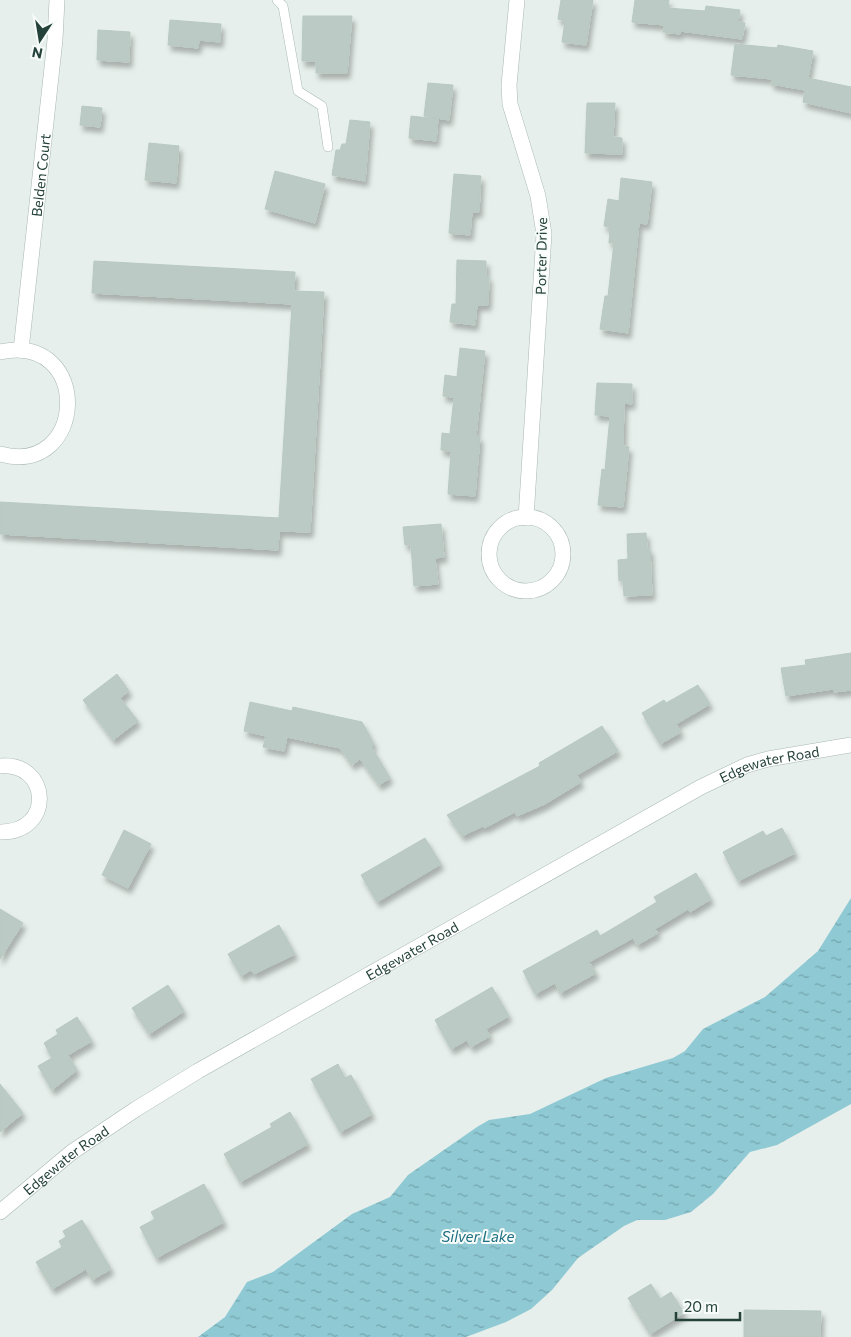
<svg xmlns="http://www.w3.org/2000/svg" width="851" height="1337" font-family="Commissioner,sans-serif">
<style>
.water{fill:url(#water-ripples)}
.building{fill:#bbcac4;stroke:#b8c9c2;filter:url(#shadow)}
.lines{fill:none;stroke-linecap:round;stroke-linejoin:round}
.service-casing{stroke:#a8b8b2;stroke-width:10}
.minor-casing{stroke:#a8b8b2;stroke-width:16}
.service{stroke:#fff;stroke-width:9}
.minor{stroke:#fff;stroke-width:15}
.labels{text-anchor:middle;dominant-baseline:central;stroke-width:4;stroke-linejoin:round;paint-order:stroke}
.street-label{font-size:14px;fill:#24423a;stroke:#f7fbf9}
.water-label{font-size:15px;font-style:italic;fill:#1c6f80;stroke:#f7fbf9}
</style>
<defs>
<pattern id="water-ripples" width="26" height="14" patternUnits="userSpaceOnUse" patternTransform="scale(1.25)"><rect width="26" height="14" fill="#8ec9d4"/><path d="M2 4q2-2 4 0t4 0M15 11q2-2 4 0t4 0" fill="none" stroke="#74a5ad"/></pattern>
<filter id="shadow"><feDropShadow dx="3" dy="5.5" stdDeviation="2.5" flood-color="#0004"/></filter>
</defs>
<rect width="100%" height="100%" fill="#e6efeb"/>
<path class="water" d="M 851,898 L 851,1104 L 777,1145 L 750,1152 L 713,1194 L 691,1212 L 665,1220 L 637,1220 L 624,1226 L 578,1258 L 552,1290 L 531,1309 L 506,1322 L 466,1337 L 198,1337 L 225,1317 L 247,1282 L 273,1272 L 352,1214 L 390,1197 L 408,1175 L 477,1127 L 489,1120 L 530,1114 L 606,1078 L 673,1058 L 685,1051 L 703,1029 L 765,997 L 818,951 Z"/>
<g class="building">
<path d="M 561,0 L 593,0 L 586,45 L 562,42 L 565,21 L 558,19 Z"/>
<path d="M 635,0 L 669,0 L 668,8 L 705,11 L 706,6 L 740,10 L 738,22 L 745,23 L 742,39 L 680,31 L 680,34 L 663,32 L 664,25 L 632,22 Z"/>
<path d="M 303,16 L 352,16 L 347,73 L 316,73 L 316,61 L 302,61 Z"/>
<path d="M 170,20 L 221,24 L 220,42 L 199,40 L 198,48 L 168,45 Z"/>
<path d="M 98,30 L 130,32 L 129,62 L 97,60 Z"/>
<path d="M 735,44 L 777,48 L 778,45 L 813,51 L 808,78 L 851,87 L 851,113 L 803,102 L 805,90 L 771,84 L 772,79 L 731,75 Z"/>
<path d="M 428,83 L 453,85 L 449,120 L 424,116 Z"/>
<path d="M 587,103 L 615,103 L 613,137 L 622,138 L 622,154 L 585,153 Z"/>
<path d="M 82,106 L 102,108 L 100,127 L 80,125 Z"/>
<path d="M 411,116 L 438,119 L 436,141 L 409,138 Z"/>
<path d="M 350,120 L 370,122 L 365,181 L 332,175 L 336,150 L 340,150 L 342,144 L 346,144 Z"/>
<path d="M 149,143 L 179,146 L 176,183 L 145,180 Z"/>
<path d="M 275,171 L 325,184 L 315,223 L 265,209 Z"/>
<path d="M 454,174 L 481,176 L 479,212 L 472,212 L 470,235 L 449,233 Z"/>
<path d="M 621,178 L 652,182 L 647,224 L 639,223 L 628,333 L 600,329 L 605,296 L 608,296 L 614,243 L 609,243 L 610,227 L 604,226 L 608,199 L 619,201 Z"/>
<path d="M 457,260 L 486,261 L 486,277 L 489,277 L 488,305 L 477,305 L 475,325 L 450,322 L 452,304 L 456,304 Z"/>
<path d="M 94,261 L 295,272 L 294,291 L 324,292 L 310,532 L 279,531 L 278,550 L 0,534 L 0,502 L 279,518 L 292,304 L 92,293 Z"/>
<path d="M 460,348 L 485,351 L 476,436 L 480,437 L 475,496 L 448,494 L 451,451 L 441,450 L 442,433 L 450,434 L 454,397 L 443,396 L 445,375 L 457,377 Z"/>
<path d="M 597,383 L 632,384 L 632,404 L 624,403 L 623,446 L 629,447 L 623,507 L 598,505 L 602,469 L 605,470 L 610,416 L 595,415 Z"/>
<path d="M 441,524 L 444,557 L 435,558 L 438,584 L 414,586 L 411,545 L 405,545 L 403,527 Z"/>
<path d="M 646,533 L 647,549 L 650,549 L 652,595 L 624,596 L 623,581 L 619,581 L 618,560 L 628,559 L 627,534 Z"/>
<path d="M 851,653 L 851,690 L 834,692 L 833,689 L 786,696 L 781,668 L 806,665 L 805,660 Z"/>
<path d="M 117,674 L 129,691 L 120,698 L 138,721 L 113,740 L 83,700 Z"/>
<path d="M 698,685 L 710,704 L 676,724 L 681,732 L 660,744 L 642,713 L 664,700 L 666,703 Z"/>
<path d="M 250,702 L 292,711 L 293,707 L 362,722 L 374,744 L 371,746 L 390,778 L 379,785 L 360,759 L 352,765 L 340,748 L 287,737 L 284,751 L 263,747 L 266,736 L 244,731 Z"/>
<path d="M 602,726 L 618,751 L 577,775 L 581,782 L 545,804 L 517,816 L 515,812 L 484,828 L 483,826 L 462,836 L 447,815 L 540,766 L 539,763 Z"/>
<path d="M 782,828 L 795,853 L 738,881 L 723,852 L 763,831 L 766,836 Z"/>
<path d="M 124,830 L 151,844 L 128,888 L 102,875 Z"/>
<path d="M 425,838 L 441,864 L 377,902 L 361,875 Z"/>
<path d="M 696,873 L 711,899 L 690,912 L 688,909 L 655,929 L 658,933 L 637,945 L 633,938 L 589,962 L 596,973 L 560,993 L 555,983 L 535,994 L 523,971 L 597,930 L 600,936 L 657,902 L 654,897 Z"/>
<path d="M 0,909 L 23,923 L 0,959 Z"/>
<path d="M 279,925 L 295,954 L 254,974 L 251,970 L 241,976 L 228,954 Z"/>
<path d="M 168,985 L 184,1011 L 149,1034 L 132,1008 Z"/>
<path d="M 492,987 L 509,1016 L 486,1029 L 490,1036 L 471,1047 L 467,1040 L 451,1049 L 435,1020 Z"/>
<path d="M 77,1017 L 92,1041 L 68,1055 L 77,1070 L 52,1090 L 38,1066 L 52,1058 L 44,1043 L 58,1034 L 56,1030 Z"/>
<path d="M 338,1064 L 345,1078 L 351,1075 L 372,1114 L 340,1132 L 311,1079 Z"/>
<path d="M 0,1084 L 23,1113 L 0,1132 Z"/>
<path d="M 290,1112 L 308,1144 L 240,1182 L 224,1154 L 272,1127 L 270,1124 Z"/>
<path d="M 204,1184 L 224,1222 L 156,1258 L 140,1227 L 155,1219 L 151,1212 Z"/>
<path d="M 82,1220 L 111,1269 L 92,1280 L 86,1269 L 52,1289 L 36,1262 L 62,1247 L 59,1241 L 66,1237 L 63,1231 Z"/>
<path d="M 651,1284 L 660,1299 L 671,1292 L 684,1313 L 650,1334 L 628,1298 Z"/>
<path d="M 744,1310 L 821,1311 L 820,1337 L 744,1337 Z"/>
</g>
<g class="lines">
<defs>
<path id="service" d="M 277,0 L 283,6 L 298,91 L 322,106 L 328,147"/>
<g id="minor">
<path d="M 517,0 L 509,85 L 510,104 L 538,196 L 544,234 L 526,518"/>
<path id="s1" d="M 21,350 L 55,40 L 57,0"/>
<path d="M 0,352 C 93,332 87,478 0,454"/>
<circle cx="526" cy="554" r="37"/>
<path d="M 0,766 C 50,761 55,833 0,832"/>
<path id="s2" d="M 0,1212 L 72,1152 L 136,1109 L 198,1071 L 701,787 L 747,765 L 768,759 L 851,745"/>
</g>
</defs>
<use href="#service" class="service-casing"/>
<use href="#minor" class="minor-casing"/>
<use href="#service" class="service"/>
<use href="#minor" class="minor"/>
</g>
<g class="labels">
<g class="street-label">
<text stroke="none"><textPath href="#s1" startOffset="176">Belden Court</textPath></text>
<text transform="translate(541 256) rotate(-89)">Porter Drive</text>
<text stroke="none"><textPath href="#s2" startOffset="894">Edgewater Road</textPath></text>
<text stroke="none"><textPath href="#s2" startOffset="489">Edgewater Road</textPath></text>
<text stroke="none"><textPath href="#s2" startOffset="84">Edgewater Road</textPath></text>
</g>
<g class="water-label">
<text x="478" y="1236">Silver Lake</text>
</g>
</g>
<g transform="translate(40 40) rotate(192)" stroke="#f7fbf9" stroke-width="4" paint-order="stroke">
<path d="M0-4L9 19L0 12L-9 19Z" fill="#24423a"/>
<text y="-8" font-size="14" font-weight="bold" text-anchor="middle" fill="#24423a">N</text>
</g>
<path d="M676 1312v8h64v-8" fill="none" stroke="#24423a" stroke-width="2.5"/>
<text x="684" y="1312" font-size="15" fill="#24423a" stroke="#f7fbf9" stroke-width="4" paint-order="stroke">20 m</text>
</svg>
